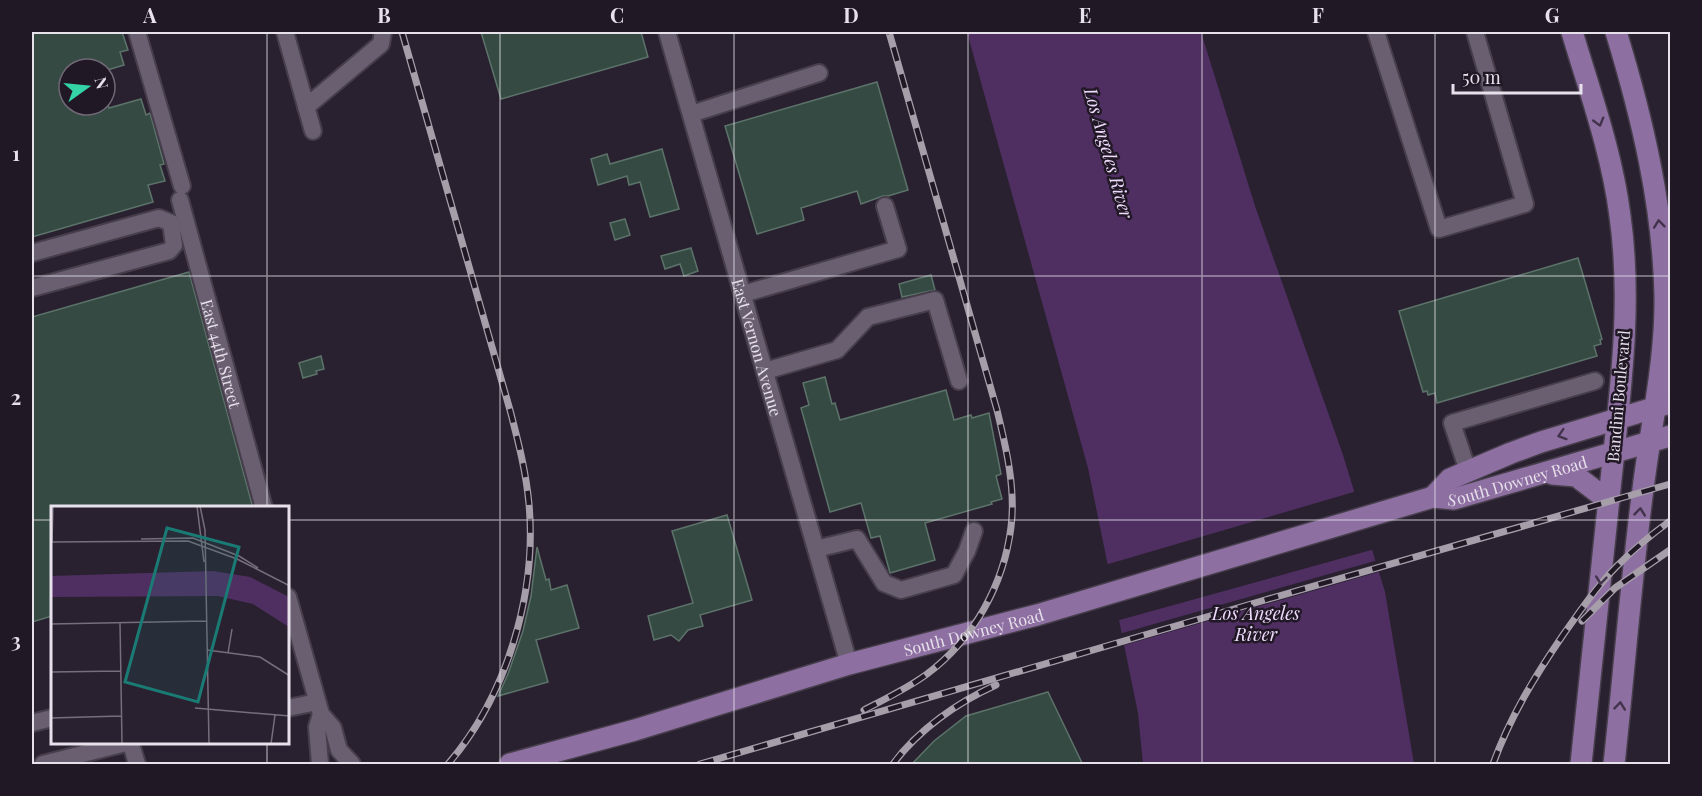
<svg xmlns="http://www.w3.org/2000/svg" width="1702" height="796" font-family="'Playfair Display',serif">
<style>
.water{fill:#4f2f62}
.pier{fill:#2a2130}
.building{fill:#354a42;stroke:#5c736a;stroke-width:1.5}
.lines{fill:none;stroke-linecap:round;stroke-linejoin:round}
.minor-casing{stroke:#463e4b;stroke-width:20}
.major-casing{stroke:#463e4b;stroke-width:24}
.minor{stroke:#695f71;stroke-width:16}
.major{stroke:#8e6fa2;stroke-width:21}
.rail-casing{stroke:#a69faa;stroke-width:7}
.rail{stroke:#211826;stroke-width:4.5;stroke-dasharray:14;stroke-linecap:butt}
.oneway{stroke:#42324b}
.grid{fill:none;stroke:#e7e1eb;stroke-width:1.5;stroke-opacity:0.55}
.labels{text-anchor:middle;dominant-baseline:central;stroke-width:5;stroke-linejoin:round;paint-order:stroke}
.street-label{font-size:16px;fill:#e7e1eb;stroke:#211826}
.water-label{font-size:18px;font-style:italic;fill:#eedbfc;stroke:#211826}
.inset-road{fill:none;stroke:#766e7b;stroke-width:1.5}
.view{fill:#1a7b74;fill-opacity:0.15;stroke:#1a7b74;stroke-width:3}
.inset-edge{fill:none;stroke:#e7e1eb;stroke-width:3}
.neatline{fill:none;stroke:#e7e1eb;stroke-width:2}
.grid-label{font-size:20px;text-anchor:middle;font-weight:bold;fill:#e7e1eb}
</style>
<rect width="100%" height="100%" fill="#2a2130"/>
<path class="water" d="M 967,32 L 1201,32 L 1255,206 L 1343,455 L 1385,592 L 1414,764 L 1143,764 L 1138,713 L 1088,468 Z"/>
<g class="pier">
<path d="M 1357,491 L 1375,549 L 1116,621 L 1105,565 Z"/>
<path d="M 1378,560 L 1382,571 L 1121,646 L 1119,634 Z"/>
</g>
<g class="building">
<path d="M 32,32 L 122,32 L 128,50 L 120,52 L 124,65 L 111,69 L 69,69 L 69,105 L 108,105 L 109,108 L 141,99 L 146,115 L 150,113 L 164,164 L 160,165 L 165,181 L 148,185 L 153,202 L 32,237 Z"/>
<path d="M 481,32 L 641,32 L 648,57 L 501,99 Z"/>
<path d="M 877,82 L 908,190 L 888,196 L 883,196 L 861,204 L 857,191 L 801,208 L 804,220 L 757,234 L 725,126 Z"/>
<path d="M 662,149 L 679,209 L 650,217 L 640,182 L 629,185 L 627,176 L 598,185 L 591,159 L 607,154 L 610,164 Z"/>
<path d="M 625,219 L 630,235 L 615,240 L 610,223 Z"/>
<path d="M 691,248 L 698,271 L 684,276 L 680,264 L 665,269 L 661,256 Z"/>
<path d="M 1578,258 L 1602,339 L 1600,340 L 1601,344 L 1594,346 L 1597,356 L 1437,403 L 1435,393 L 1428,395 L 1427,391 L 1423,392 L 1399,311 Z"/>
<path d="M 189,272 L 253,508 L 52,508 L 52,616 L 32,622 L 32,317 Z"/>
<path d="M 931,275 L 935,290 L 902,297 L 899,284 Z"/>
<path d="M 321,356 L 324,369 L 316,371 L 317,374 L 303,378 L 299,363 Z"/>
<path d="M 825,377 L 832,404 L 835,403 L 840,420 L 946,390 L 954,420 L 971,415 L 972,418 L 989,413 L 1001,474 L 996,476 L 1002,499 L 991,502 L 992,504 L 925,523 L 935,560 L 890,573 L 880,536 L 871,538 L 861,503 L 830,512 L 801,408 L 809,405 L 803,383 Z"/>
<path d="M 727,515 L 752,600 L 700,615 L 703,626 L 688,630 L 679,641 L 671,635 L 654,640 L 648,616 L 693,603 L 672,531 Z"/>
<path d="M 537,547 L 546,580 L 549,579 L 551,590 L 567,585 L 579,628 L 536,640 L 548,682 L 498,696 L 508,674 L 523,631 L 531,596 Z"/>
<path d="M 1048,692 L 1082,763 L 1066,765 L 911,765 L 934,741 L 966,716 Z"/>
</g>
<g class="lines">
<defs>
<g id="minor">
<path d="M 137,32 L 182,186"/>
<path d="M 285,32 L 313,131"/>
<path id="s1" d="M 667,32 L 849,664"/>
<path d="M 1376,32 L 1439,229 L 1525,204 L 1475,32"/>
<path d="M 306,107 L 381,44 L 383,32"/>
<path d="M 691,114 L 819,73"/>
<path id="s2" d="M 180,200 L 264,508"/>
<path d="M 32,253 L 159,218 L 171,223 L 174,245 L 169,251 L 32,288"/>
<path d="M 743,294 L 898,249 L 885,206"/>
<path d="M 765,371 L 837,350 L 868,317 L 935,300 L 959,381"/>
<path d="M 1468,471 L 1452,423 L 1595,381"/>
<path d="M 816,549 L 857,539 L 884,583 L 901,590 L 954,575 L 967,551 L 974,531"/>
<path d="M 288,597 L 321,714 L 333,728 L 339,750 L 352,764"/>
<path d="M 288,708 L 317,702"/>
<path d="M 32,723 L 52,718"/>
<path d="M 131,744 L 137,764"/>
<path d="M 43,764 L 122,744"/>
<path d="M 320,764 L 317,727 L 321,714"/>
</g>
<g id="major">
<path d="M 1572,32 C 1590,92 1612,153 1620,216 C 1632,301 1621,386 1612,470 C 1602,568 1592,666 1581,764"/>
<path d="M 1552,474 L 1576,476 L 1609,501"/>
<path d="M 1433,497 L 1450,479 L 1511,453 L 1541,442 L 1670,403"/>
<path id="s3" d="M 510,764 L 635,730 L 849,664 L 1037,615 L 1433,497 L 1454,499 L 1670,436"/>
<path d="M 1614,764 C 1624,673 1631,580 1643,489 C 1651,424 1666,360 1665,295 C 1663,205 1642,117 1616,32"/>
</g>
</defs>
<use href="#minor" class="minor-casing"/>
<use href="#major" class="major-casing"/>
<use href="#minor" class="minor"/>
<use href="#major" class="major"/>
<defs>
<g id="rail">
<path d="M 402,32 L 510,410 C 518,441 526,471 529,504 C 537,593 507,696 448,764"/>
<path d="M 1582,621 L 1615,588 L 1670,550"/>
<path d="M 864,710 C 885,699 908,688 927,674 C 974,639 1004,584 1011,527 C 1016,489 1006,447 997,410 L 889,32"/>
<path d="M 700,764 L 1265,600 L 1670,484"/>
<path d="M 893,764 C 918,730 958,702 996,685"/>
<path d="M 1493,764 C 1510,717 1535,676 1563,635 C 1580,611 1597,586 1617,566 C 1633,550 1652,534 1670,521"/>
</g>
</defs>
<use href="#rail" class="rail-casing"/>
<use href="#rail" class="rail"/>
</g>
<defs><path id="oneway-chevron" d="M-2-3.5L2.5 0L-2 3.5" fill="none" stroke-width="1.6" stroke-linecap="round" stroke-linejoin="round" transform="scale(1.5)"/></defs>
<g class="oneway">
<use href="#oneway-chevron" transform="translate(1599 122) rotate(74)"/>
<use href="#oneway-chevron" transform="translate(1659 224) rotate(-96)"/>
<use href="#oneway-chevron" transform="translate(1562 435) rotate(163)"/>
<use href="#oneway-chevron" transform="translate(1640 512) rotate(-84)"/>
<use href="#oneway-chevron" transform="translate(1601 580) rotate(96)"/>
<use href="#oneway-chevron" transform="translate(1620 706) rotate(-84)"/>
</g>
<path class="grid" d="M 267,32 L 267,508M 500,32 L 500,764M 734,32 L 734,764M 968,32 L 968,764M 1202,32 L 1202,764M 1435,32 L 1435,764M 32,276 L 1670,276M 32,520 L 52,520M 288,520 L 1670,520M 267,744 L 267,764"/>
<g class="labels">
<g class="street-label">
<text stroke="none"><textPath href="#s1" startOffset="328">East Vernon Avenue</textPath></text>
<text stroke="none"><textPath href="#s2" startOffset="159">East 44th Street</textPath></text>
<text transform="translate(1618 396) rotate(-85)">Bandini Boulevard</text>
<text stroke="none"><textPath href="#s3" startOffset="1048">South Downey Road</textPath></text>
<text stroke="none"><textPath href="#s3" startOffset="482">South Downey Road</textPath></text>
</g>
<g class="water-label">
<text transform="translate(1109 153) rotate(74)">Los Angeles River</text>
<text x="1256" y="613">Los Angeles<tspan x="1256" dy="21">River</tspan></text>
</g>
</g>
<g transform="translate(51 506)">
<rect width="238" height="238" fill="#2a2130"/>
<path d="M 162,65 L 199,71 L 238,91 L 238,121 L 202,98 L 167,90 L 0,91 L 0,70 Z" fill="#4f2f62"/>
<path class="inset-road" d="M 146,0 L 153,56M 149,0 L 154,24 L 158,238M 90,33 L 142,32 L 188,50 L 207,62M 0,36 L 137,35 L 186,53 L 239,80M 1,36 L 2,0M 69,117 L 71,238M 0,118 L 155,115M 156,144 L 209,151 L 239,170M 177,147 L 181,123M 0,166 L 70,165M 144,202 L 239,210M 0,212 L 70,210M 220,238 L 224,209"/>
<path class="view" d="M 116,22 L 188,41 L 147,196 L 74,176 Z"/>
<rect width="238" height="238" class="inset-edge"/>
</g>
<rect width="1702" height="796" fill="none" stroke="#211826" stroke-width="66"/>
<g transform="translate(87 87) rotate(75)"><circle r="28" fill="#211826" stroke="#706875" stroke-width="1.5"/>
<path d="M0-4.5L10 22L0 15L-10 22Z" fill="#35d4a7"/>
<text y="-9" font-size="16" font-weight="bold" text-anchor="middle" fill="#e7e1eb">N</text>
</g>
<path d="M1453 84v9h128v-9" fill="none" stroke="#e7e1eb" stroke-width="3"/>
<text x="1462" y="84" font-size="18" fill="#e7e1eb" stroke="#211826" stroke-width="4.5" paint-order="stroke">50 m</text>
<rect x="33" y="33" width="1636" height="730" class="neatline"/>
<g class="grid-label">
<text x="150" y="23">A</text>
<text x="384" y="23">B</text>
<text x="617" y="23">C</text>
<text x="851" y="23">D</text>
<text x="1085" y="23">E</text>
<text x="1318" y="23">F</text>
<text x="1552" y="23">G</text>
<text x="16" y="161">1</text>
<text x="16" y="405">2</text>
<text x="16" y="648">3</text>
</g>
</svg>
